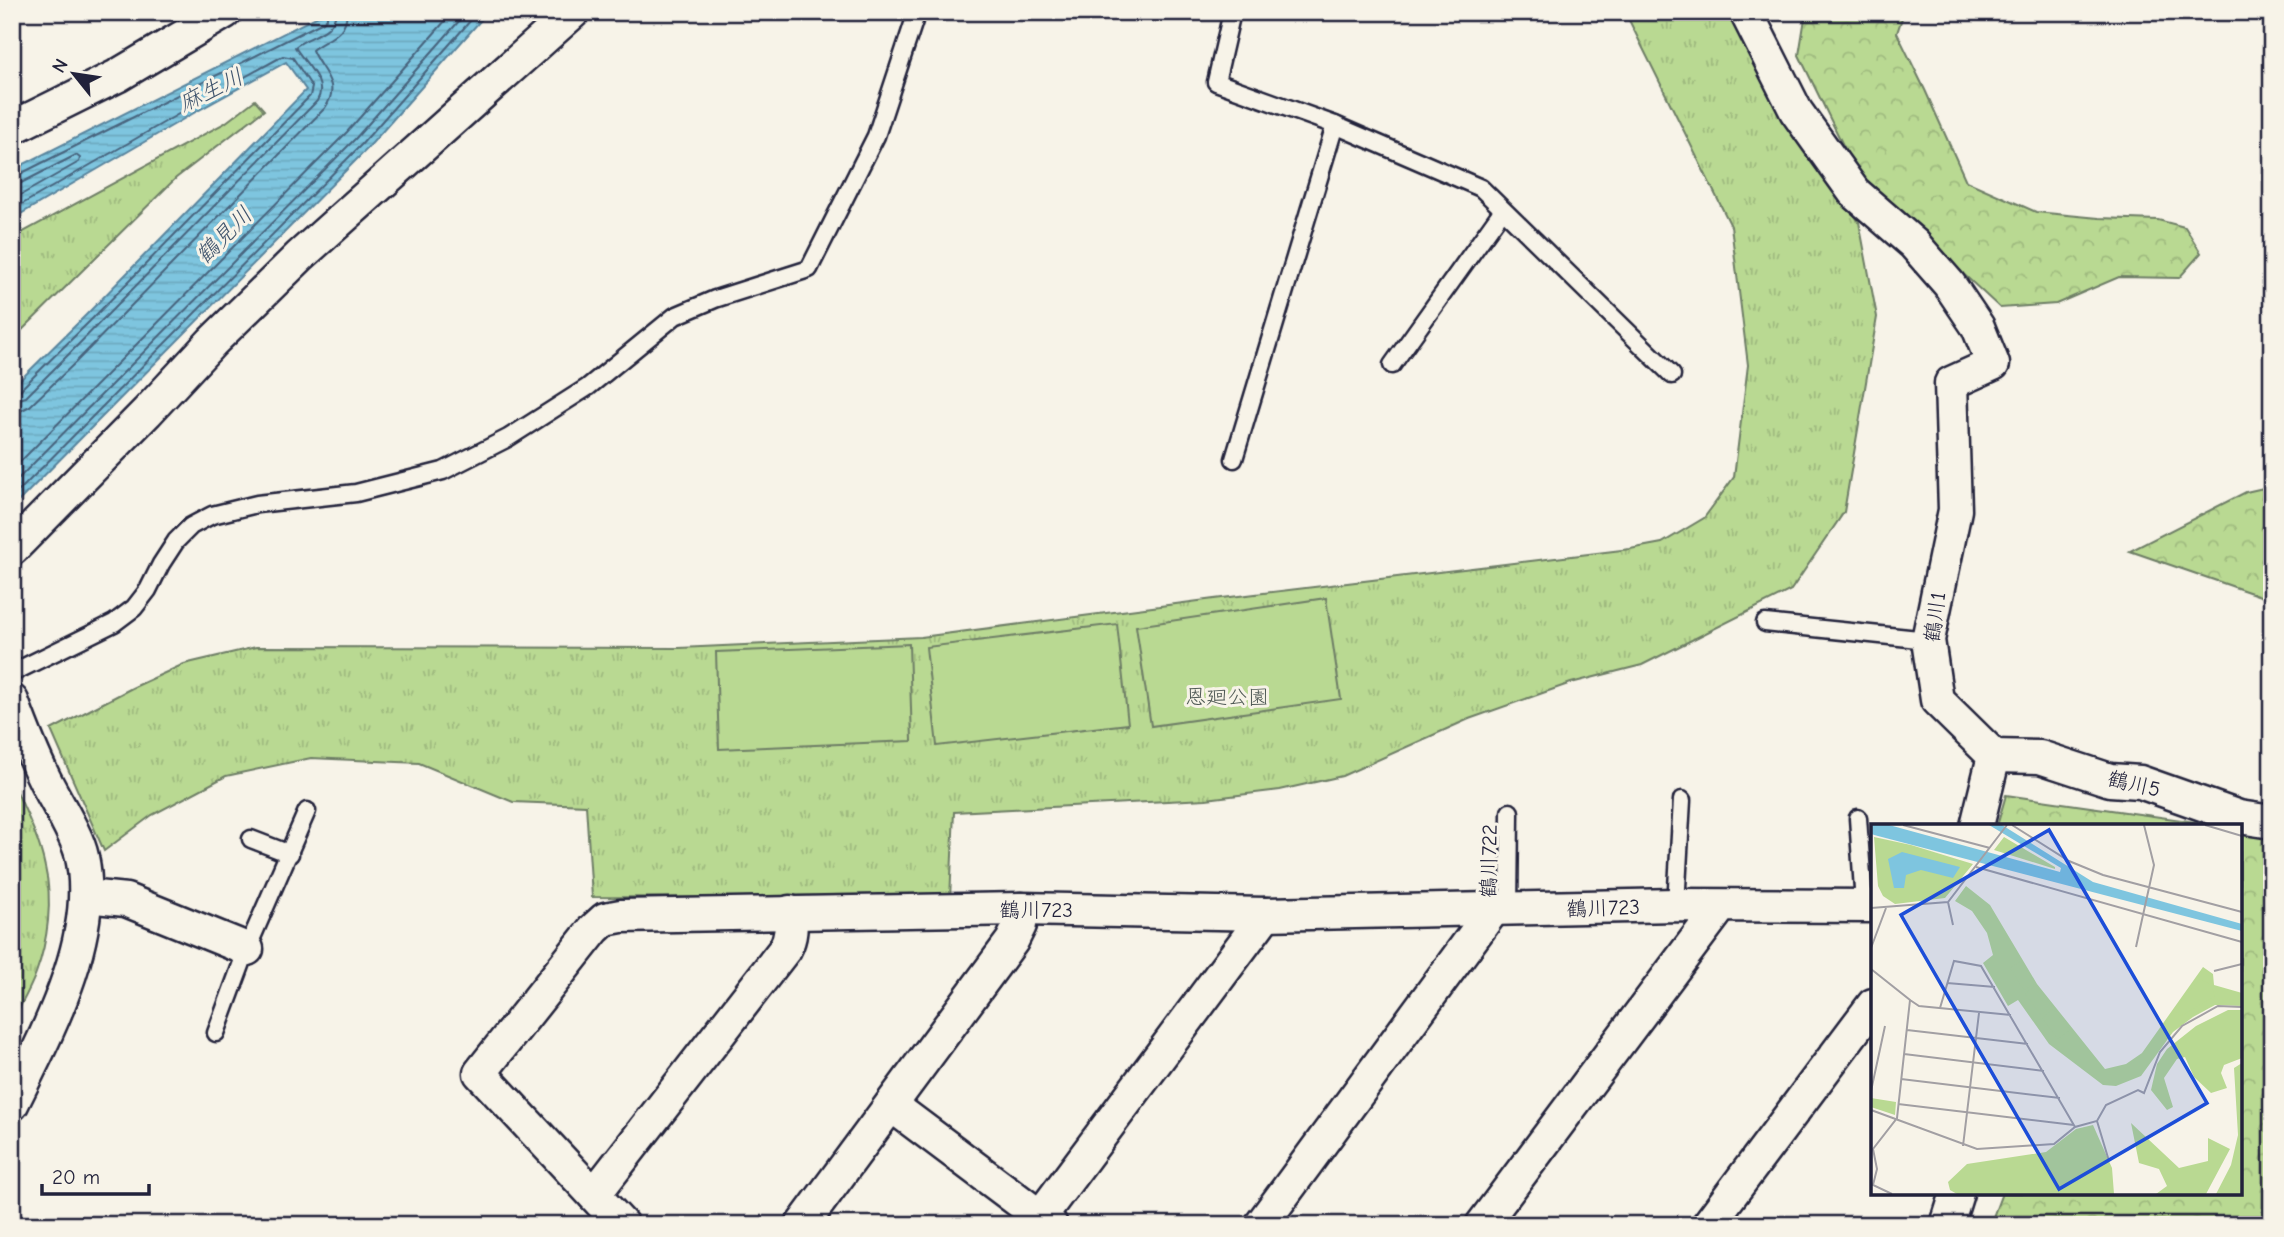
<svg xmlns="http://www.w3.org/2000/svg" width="2284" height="1237" font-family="'Comic Neue','Klee One',sans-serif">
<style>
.grass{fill:url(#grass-tufts);stroke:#6e7e66;stroke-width:2}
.forest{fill:url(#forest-crowns);stroke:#6e7e66;stroke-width:2}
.pitch{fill:#b9d992;stroke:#6e7e66;stroke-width:2}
.water{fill:url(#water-rules);stroke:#59849d;stroke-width:2}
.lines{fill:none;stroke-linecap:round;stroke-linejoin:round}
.shore{stroke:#47637d;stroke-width:2}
.service-casing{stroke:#22223b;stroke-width:21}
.minor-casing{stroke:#22223b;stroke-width:37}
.service{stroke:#f7f3e8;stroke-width:16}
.minor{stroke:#f7f3e8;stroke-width:32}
.labels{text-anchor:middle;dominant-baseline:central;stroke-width:6;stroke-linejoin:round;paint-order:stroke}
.street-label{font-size:21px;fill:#22223b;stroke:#f7f3e8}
.park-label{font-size:21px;fill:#4f5955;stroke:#f7f3e8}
.water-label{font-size:23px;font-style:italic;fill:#3e536c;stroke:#f7f3e8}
.inset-road{fill:none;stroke:#a29fa3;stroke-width:2}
.view{fill:#1d4ed8;fill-opacity:0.15;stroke:#1d4ed8;stroke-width:3.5}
.inset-edge{fill:none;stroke:#22223b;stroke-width:3.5}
</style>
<defs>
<pattern id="grass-tufts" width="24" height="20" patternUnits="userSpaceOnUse" patternTransform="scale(1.75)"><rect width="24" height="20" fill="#b9d992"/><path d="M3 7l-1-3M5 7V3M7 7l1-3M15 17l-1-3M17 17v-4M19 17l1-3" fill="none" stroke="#9fba7f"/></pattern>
<pattern id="forest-crowns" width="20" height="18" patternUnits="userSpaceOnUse" patternTransform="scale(1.75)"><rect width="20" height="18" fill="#b9d992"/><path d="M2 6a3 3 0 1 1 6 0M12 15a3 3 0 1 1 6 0" fill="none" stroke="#9fba7f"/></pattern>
<pattern id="water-rules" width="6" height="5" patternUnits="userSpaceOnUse" patternTransform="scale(1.75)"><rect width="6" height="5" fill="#7ec5df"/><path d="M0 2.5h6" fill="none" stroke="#6da9c0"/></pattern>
</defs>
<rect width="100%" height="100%" fill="#f7f3e8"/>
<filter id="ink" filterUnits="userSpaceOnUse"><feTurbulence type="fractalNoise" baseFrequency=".0143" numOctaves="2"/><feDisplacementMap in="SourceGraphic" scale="14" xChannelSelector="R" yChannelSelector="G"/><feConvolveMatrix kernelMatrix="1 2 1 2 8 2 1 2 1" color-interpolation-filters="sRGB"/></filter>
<g filter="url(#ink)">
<g class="grass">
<path d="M 1625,12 L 1739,12 L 1772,96 L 1859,222 L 1877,317 L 1844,512 L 1791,590 L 1642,665 L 1571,683 L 1469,719 L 1342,776 L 1280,790 L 1206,799 L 954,812 L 950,899 L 592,897 L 586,805 L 513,802 L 419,763 L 311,758 L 226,776 L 152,815 L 104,851 L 51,730 L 132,688 L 184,664 L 256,647 L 679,648 L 921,637 L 1214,599 L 1630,549 L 1662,543 L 1704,518 L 1734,477 L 1748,365 L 1731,226 Z"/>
<path d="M 255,100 L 264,110 L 176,178 L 12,340 L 12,238 L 225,123 Z"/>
<path d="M 12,781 C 24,808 39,837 45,867 C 53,900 48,941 36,973 C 30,990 20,1006 12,1022 Z"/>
</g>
<g class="forest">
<path d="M 1806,12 L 1904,12 L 1897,33 L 1925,90 L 1966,181 L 2036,212 L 2099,218 L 2158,220 L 2185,227 L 2201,253 L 2179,278 L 2119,277 L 2056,304 L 2000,308 L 1858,176 L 1799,55 Z"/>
<path d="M 2272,486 L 2272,600 L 2130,551 L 2246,492 Z"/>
<path d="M 2006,795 L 2223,826 L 1997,826 Z"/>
<path d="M 2240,827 L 2272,828 L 2272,1225 L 1990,1225 L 2002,1193 L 2240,1193 Z"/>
</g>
<g class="pitch">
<path d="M 1326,598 L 1341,699 L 1151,726 L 1136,626 Z"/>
<path d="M 1117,624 L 1128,724 L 937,746 L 926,647 Z"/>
<path d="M 909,644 L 912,741 L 719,749 L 716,652 Z"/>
</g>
<path class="water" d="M 326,12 L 488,12 L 366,150 L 12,508 L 12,388 L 86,315 L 306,90 L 286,62 L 199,110 L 12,219 L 12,170 Z"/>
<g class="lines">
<g class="shore">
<path d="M 12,175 L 18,175 L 323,22 L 327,18 L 327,12"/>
<path d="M 12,184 L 21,183 L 76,155 L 80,158 L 79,162 L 12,200"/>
<path d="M 12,210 L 196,104 L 283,56 L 293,58 L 312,87 L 310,96 L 91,320 L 20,390 L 12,392"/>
<path d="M 12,401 L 26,397 L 68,355 L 317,101 C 329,82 304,63 295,47 C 309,35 334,34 336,12"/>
<path d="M 12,412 L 20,411 L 30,406 L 75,363 L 325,108 C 342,83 321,72 312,50 C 327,38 346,36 347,12"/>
<path d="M 12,470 L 347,132 L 453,12"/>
<path d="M 12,485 L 355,139 L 467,12"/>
<path d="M 12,498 L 361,145 L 478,12"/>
</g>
<defs>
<g id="service">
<path d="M 1232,12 L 1216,82 L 1335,125 L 1481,188 L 1672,375"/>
<path d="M 1392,365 L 1502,211"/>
<path d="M 1234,459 L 1335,125"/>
<path d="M 1765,623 L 1928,640"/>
<path d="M 12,673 L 114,623 L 134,608 L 148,590 L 161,564 L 176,541 L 191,526 L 212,515 L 257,504 L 356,493 L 443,471 L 508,438 L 588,387 L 675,316 L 715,299 L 809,269 L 876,136 L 917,12"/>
<path d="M 1858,818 L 1864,904"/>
<path d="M 251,839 L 290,854"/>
<path d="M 1676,905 L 1682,800"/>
<path d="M 1509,910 L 1510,812"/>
<path d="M 216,1033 L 247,949 L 307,811"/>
</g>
<g id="minor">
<path d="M 1746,12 L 1796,111 L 1854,192 L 1914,244 L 1949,284 L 1978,327 L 1993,364 L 1951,383 L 1955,510 L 1928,640 L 1937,700 L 1994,756 L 1977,826"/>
<path d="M 12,128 L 117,76 L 225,12"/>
<path d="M 12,549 L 147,412 L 212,342 L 300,256 L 573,12"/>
<path d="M 12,701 C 22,728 32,754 45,780 C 55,800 78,836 82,857 C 99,937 47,1033 12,1104"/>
<path d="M 1994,756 L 2040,757 L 2110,780 L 2140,782 L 2239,817 L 2272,822"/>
<path d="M 86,896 L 126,900 L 247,949"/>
<path d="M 891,1105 L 1051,1225"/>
<path d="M 594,1195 L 785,949 C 792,936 791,926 790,912"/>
<path d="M 622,1225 L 480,1073 L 594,929 L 605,919 L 621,916 L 1021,909 L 1266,914 L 1676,905 L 1873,906"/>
<path d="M 802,1225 L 1012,941 L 1020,925 L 1021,909"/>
<path d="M 1034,1225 L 1266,914"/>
<path d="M 1261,1225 L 1492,911"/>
<path d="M 1482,1225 L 1721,906"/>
<path d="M 1708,1225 L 1873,1005"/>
<path d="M 1947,1225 L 1957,1193"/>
</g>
</defs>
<use href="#service" class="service-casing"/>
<use href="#minor" class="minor-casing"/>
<use href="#service" class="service"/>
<use href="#minor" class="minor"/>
</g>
</g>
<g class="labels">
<g class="street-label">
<text transform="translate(1935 617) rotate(-82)">鶴川1</text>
<text transform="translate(2134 784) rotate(13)">鶴川5</text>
<text transform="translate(1489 861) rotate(-89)">鶴川722</text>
<text transform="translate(1603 908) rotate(-2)">鶴川723</text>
<text x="1036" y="910">鶴川723</text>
</g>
<g class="park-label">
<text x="1227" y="697">恩廻公園</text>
</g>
<g class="water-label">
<text transform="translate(211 90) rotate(-26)">麻生川</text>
<text transform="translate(224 235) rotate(-45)">鶴見川</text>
</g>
</g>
<g transform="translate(1871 824)">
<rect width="371" height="371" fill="#f7f3e8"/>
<path d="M 3,13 L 40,21 L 102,40 L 74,74 L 24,80 L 12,72 L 7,62 ZM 133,13 L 184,43 L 184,45 L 123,26 ZM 95,62 L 119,81 L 166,160 L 234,245 L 255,240 L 271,229 L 332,143 L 342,150 L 343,161 L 371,169 L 371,182 L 344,181 L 322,193 L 302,208 L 270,252 L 245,262 L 232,261 L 178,220 L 147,176 L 137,182 L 112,139 L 122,131 L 116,109 L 101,87 L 84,77 ZM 371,239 L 371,370 L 345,370 L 360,341 L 367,311 L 363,244 ZM 0,274 L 25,278 L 24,291 L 0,283 Z" fill="#b9d992"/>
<path d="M 357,186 L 371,186 L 371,234 L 353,241 L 350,249 L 356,264 L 340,269 L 323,253 L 314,233 L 306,235 L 293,254 L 302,283 L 296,286 L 280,266 L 286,240 L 296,225 L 325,202 ZM 260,299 L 308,344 L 337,337 L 337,314 L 359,325 L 335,370 L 285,370 L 296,362 L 288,345 L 268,339 ZM 222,301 L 241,344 L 243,370 L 86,370 L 79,366 L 77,358 L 96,340 L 175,328 L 205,305 Z" fill="#b9d992"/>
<path d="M 150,137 L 164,159 L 153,166 L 139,144 ZM 329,155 L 340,161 L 344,172 L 310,192 L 302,186 ZM 165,161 L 181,183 L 170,191 L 154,170 ZM 182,185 L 199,206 L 187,215 L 171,194 Z" fill="#b9d992"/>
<path d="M 0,1 L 18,1 L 189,48 L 190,44 L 118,1 L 131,1 L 222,58 L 371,100 L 371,107 L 7,12 L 0,10 ZM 31,28 L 89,43 L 82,54 L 50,46 L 35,51 L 33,64 L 23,64 L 17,35 Z" fill="#7ec5df"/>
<path class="inset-road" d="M 32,1 L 119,24M 141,1 L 198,37 L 232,51 L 371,88M 334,1 L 371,12M 105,43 L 371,118M 77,78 L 82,101M 0,84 L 77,78 L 136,1M 265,123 L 283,41 L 273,1M 0,124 L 15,84M 0,145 L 39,176 L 26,294 L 2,325 L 6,345 L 2,361 L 21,370M 343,147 L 371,140M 76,159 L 124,163M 39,176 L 48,182 L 140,191M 69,184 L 83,137 L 110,142 L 204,303M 36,206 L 157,220M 33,230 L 173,247M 30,255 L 189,274M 0,267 L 14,202M 27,280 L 203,301M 0,286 L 106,325 L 183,320 L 204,303 L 226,297 L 235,281 L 267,266 L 273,269 L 289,228 L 311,202 L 347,182 L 371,183M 226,297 L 238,337M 92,322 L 108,189"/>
<path class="view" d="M 178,6 L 336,279 L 188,365 L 30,91 Z"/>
<rect width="371" height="371" class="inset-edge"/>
</g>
<rect width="2284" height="1237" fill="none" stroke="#f7f3e8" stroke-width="42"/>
<rect x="21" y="21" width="2242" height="1195" fill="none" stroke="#22223b" stroke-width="2.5" filter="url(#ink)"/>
<g transform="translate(74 74) rotate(300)" stroke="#f7f3e8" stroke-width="5" paint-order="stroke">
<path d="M0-5L12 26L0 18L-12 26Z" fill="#22223b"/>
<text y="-10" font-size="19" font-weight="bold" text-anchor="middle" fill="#22223b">N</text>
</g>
<path d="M42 1184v10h107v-10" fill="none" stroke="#22223b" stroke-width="3.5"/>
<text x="52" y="1184" font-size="21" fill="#22223b" stroke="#f7f3e8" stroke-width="5" paint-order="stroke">20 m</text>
</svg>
